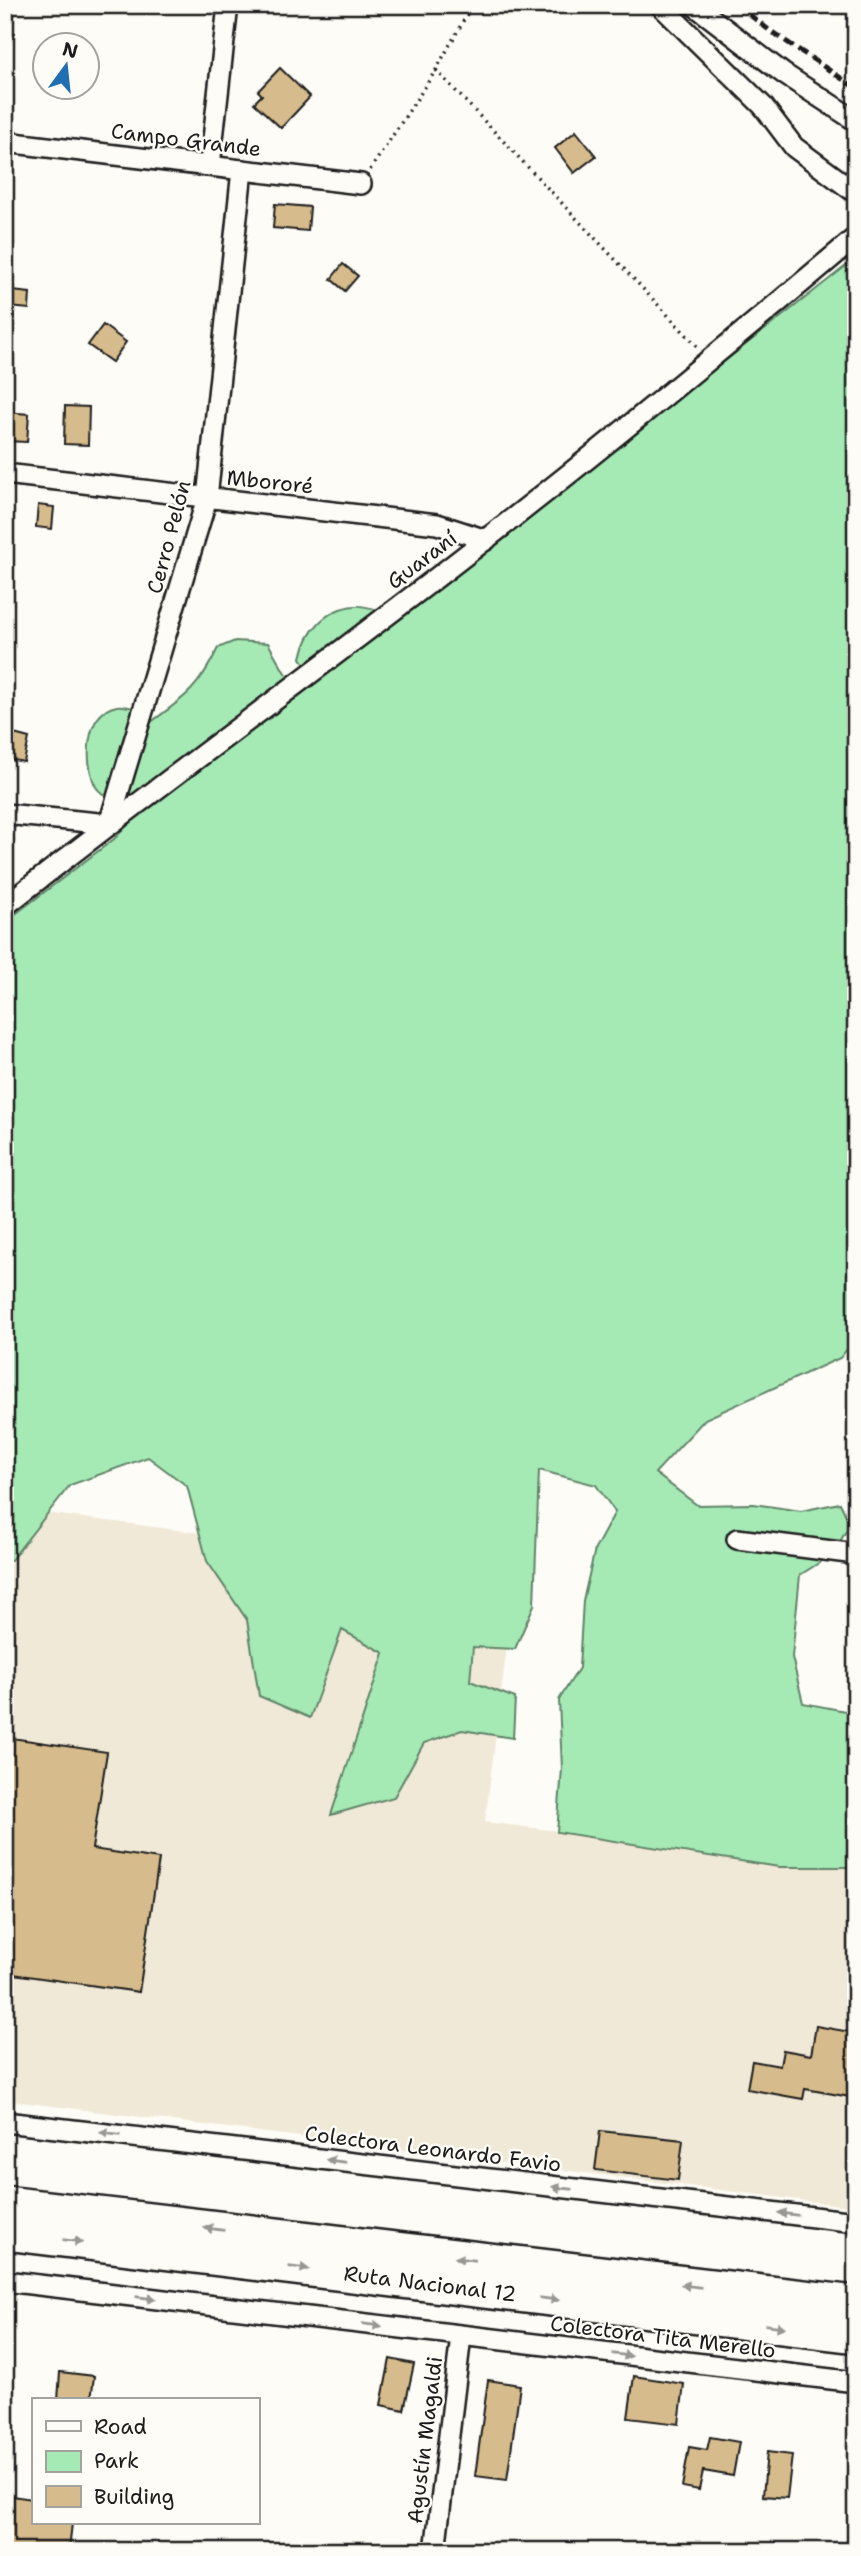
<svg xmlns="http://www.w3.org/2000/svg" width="861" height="2556" font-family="'Shantell Sans',sans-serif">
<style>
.built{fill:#f1e9d7}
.green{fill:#a5eab5;stroke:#608368;stroke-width:2}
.building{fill:#d6bc8c;stroke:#1c1c1c;stroke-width:2}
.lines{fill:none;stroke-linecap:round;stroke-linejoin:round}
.street-casing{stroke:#1c1c1c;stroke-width:24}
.highway-casing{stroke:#1c1c1c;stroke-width:40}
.path{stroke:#1c1c1c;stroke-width:3.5;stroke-dasharray:2 5;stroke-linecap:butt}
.street{stroke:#fdfcf7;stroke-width:19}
.highway{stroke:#fdfcf7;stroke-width:35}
.rail{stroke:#1c1c1c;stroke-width:5;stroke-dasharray:10 5;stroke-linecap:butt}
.oneway{fill:#989794}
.labels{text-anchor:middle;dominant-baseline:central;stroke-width:5;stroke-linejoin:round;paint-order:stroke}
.street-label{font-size:21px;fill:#1c1c1c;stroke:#fdfcf7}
</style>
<rect width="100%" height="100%" fill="#fdfcf7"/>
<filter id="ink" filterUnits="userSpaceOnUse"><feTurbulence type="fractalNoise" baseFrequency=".0143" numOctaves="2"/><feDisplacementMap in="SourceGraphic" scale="14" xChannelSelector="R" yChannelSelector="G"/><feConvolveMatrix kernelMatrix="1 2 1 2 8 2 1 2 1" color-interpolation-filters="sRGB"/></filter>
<g filter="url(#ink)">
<path class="built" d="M 5,1508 L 516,1573 L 485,1822 L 856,1868 L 856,2207 L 5,2100 Z"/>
<path class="green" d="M 856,258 L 856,1338 L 840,1358 L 705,1419 L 655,1473 L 697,1505 L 754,1504 L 801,1511 L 840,1503 L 850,1524 L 833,1554 L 800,1575 L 792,1657 L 803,1703 L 856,1713 L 856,1867 L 779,1867 L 557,1832 L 562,1769 L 559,1700 L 579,1668 L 583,1601 L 595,1549 L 615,1512 L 596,1485 L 539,1470 L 534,1605 L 515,1649 L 473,1647 L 470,1681 L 515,1698 L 513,1738 L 462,1730 L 424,1743 L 394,1797 L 331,1815 L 384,1653 L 342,1630 L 310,1718 L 259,1696 L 247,1620 L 207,1561 L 187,1486 L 148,1457 L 70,1485 L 11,1560 L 5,1560 L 5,922 L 114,839 L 134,819 L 141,807 L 129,800 L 113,802 C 107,797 100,793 96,787 C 84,764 84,712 117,706 C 122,705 129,707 134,708 L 147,725 C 184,698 198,690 218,648 L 235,641 L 268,643 L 285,673 L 298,681 L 309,670 L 301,658 C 306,632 326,608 355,606 C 363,605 375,609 383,611 L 557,493 Z"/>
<g class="building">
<path d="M 280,68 L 310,97 L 281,128 L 254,103 L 262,95 L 258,91 Z"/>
<path d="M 576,131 L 596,156 L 574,173 L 555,148 Z"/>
<path d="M 275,204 L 310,207 L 308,231 L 273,228 Z"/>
<path d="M 343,264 L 358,276 L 345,291 L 331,279 Z"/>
<path d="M 12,291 L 30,293 L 29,309 L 10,307 Z"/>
<path d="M 103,325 L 126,342 L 112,362 L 88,345 Z"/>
<path d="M 65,406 L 89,407 L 88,445 L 64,444 Z"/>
<path d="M 5,412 L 29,414 L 27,442 L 5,441 Z"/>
<path d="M 38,505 L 54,507 L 52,529 L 36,527 Z"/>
<path d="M 14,734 L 29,738 L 24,762 L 9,759 Z"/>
<path d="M 5,1737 L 107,1752 L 92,1849 L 159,1859 L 139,1992 L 6,1973 L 8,1958 L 5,1958 Z"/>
<path d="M 816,2026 L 856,2033 L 856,2098 L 805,2089 L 803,2099 L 747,2089 L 752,2061 L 780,2066 L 783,2050 L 811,2055 Z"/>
<path d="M 600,2131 L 683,2140 L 678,2180 L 595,2170 Z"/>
<path d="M 390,2359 L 414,2364 L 404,2410 L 381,2405 Z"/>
<path d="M 60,2372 L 94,2376 L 91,2400 L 58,2400 Z"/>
<path d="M 634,2376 L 684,2384 L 679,2424 L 628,2418 Z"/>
<path d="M 488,2380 L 520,2385 L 507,2480 L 475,2476 Z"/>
<path d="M 710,2437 L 739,2442 L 733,2476 L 703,2471 L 699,2490 L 682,2487 L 689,2447 L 707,2450 Z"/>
<path d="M 767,2452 L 792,2455 L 787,2498 L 763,2496 Z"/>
<path d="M 5,2495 L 33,2499 L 30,2523 L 72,2523 L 69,2551 L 5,2551 Z"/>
</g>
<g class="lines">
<defs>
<g id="street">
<path d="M 660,5 L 763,106 L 794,147 L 856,193"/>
<path d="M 694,5 L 784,74 L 856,121"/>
<path d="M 5,142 L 361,184"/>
<path d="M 210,166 L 228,5"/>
<path d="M 5,474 L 437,524 L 486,540"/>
<path d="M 5,814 L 109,824"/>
<path d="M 109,824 L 207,498 L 242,170"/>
<path d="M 5,906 C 163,781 327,664 485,540 C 611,442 734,340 856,237"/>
<path d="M 737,1539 L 856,1554"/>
<path d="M 5,2122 L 856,2222"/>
<path d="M 5,2281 L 856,2382"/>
<path d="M 435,2551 L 461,2336"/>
</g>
<g id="highway">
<path d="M 5,2204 L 856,2304"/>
<path d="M 5,2232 L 856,2335"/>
</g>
</defs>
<use href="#street" class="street-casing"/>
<use href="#highway" class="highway-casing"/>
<g class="path">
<path d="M 436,70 L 697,346"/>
<path d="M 370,170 L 436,70 L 472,5"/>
</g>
<use href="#street" class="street"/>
<use href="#highway" class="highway"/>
<path class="rail" d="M 737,5 L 769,30 L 856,88"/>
</g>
<defs><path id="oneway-solid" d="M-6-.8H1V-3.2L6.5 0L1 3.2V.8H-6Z" transform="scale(1.75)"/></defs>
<g class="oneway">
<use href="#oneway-solid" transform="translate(110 2134) rotate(-173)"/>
<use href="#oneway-solid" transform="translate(336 2161) rotate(-173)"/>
<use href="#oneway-solid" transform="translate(562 2188) rotate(-173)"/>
<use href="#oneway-solid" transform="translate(788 2214) rotate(-173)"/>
<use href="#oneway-solid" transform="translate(214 2229) rotate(-173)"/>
<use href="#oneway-solid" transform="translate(73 2241) rotate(7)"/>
<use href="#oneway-solid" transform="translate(465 2259) rotate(-173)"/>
<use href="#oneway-solid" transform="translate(299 2268) rotate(7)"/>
<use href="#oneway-solid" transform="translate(691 2286) rotate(-173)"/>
<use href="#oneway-solid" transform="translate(146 2298) rotate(7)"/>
<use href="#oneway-solid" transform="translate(549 2299) rotate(7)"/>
<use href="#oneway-solid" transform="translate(372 2325) rotate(7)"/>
<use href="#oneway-solid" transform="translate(775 2326) rotate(7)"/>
<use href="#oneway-solid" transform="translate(622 2355) rotate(7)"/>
</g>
</g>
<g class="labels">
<g class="street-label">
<text transform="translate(186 140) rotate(7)">Campo Grande</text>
<text transform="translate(270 482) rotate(6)">Mbororé</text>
<text transform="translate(169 537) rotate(-75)">Cerro Pelón</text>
<text transform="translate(422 560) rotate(-37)">Guaraní</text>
<text transform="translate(433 2149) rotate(7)">Colectora Leonardo Favio</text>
<text transform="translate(430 2284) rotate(7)">Ruta Nacional 12</text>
<text transform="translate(663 2337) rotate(7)">Colectora Tita Merello</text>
<text transform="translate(425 2440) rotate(-83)">Agustín Magaldi</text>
</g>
</g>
<rect width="861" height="2556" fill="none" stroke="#fdfcf7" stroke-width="28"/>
<rect x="14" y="14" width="833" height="2528" fill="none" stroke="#1c1c1c" stroke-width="2.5" filter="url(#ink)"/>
<rect x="32" y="2398" width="228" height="126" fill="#fdfcf7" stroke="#a3a29f" stroke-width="2"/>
<rect x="46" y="2421" width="35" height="10" fill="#fdfcf7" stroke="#a3a29f" stroke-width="2"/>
<text x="94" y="2434" font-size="21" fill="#1c1c1c">Road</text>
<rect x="46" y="2451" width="35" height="21" fill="#a5eab5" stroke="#a3a29f" stroke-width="2"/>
<text x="94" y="2468" font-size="21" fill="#1c1c1c">Park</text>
<rect x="46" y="2486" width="35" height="21" fill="#d6bc8c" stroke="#a3a29f" stroke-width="2"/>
<text x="94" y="2504" font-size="21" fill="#1c1c1c">Building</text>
<g transform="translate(66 66) rotate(15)"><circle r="33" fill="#fdfcf7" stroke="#a3a29f" stroke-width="2"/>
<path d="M0-5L12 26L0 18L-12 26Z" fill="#1f6fb2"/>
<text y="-10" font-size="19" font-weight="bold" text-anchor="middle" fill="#1c1c1c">N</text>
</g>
</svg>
